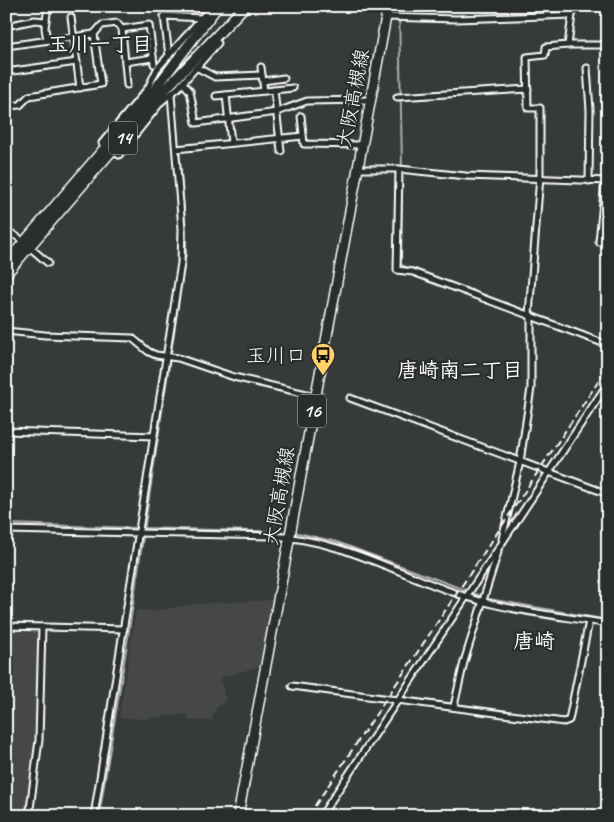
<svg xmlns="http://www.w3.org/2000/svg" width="614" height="822" font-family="Caveat,'Klee One',sans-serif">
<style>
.built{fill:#444748}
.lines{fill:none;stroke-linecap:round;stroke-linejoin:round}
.stream{stroke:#adaeaf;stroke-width:2}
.street-casing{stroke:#fff;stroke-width:9}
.primary-casing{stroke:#fff;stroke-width:12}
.street{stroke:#2a2d2e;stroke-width:5}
.primary{stroke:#2a2d2e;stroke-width:9}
.rail{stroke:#fff;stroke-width:2;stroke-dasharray:8 4;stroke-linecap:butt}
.labels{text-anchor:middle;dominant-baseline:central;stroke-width:4.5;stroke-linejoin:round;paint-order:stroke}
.shield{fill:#2a2d2e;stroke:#bfc0c0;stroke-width:1}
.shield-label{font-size:19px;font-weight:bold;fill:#fff}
.street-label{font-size:20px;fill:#fff;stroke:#2a2d2e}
.poi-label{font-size:20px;fill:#fff;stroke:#2a2d2e;text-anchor:end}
.neighbourhood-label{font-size:21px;font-weight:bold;fill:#fff;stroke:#2a2d2e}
</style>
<rect width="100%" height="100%" fill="#373a3b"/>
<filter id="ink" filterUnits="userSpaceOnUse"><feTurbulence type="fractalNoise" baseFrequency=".02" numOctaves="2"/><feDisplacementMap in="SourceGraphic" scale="10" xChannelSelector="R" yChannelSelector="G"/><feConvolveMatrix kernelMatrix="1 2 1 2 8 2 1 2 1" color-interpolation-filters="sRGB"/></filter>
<g filter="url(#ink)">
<g class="built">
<path d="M 272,600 L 260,666 L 221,678 L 225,698 L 224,702 L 216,708 L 212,720 L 188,721 L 187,714 L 143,719 L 119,718 L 136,610 L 152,611 L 196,604 Z"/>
<path d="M 6,628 L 40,629 L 37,735 L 28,809 L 23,813 L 6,810 Z"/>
</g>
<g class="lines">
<g class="stream">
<path d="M 166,6 L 169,33"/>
<path d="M 399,6 L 402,169 L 401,265 L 528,312"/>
<path d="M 402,166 L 417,168"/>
<path d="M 533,314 L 608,342"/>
<path d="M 6,524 L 139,528"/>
<path d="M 144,528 L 289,532"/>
<path d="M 294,532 L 337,542 L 489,599 L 608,620"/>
<path d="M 99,816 L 126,650 L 186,253 L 186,232 L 173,85"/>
</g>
<defs>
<g id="street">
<path d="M 572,15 L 568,45 L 608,45"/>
<path d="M 71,17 L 80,88"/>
<path d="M 386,17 L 456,19 L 572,15 L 572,6"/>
<path d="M 6,26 L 35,20 L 45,21"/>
<path d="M 122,29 L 149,25 L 154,64"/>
<path d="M 94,34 L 102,25 L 117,23 L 122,29 L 127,85"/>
<path d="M 47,40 L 45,28 L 48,6"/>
<path d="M 6,46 L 94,34 L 101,84 L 29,96 L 20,105 L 6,106"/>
<path d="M 169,56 L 164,16 L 202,18"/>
<path d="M 125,62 L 153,58"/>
<path d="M 196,67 L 215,77 L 262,75"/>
<path d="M 261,67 L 264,91"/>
<path d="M 587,68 L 590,110 L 589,181"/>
<path d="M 6,72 L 77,62"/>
<path d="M 263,81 L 284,78"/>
<path d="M 183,83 L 190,91 L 196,123 L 277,112 L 307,101 L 370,100"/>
<path d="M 274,90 L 281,151"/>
<path d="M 226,95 L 231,143"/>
<path d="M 216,96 L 293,88"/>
<path d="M 397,97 L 528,89"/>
<path d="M 301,116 L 304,144 L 362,145"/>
<path d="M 104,144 L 102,143 L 148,88 L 157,69 L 212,6"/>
<path d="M 176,149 L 303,136"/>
<path d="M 116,153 L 119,155 L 162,101 L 178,88 L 218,43"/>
<path d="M 358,169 L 399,169 L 397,270 L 413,272 L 608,345"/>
<path d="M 399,169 L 466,176 L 608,181"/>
<path d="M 6,230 L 19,238"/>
<path d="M 599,242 L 605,181"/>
<path d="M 33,250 L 48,263"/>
<path d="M 529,314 L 540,176 L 540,108 L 528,108 L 527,57 L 545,55 L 546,47 L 568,45"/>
<path d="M 6,331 L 45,335 L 132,338 L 149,352 L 156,355 L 178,358 L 234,377 L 315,396"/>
<path d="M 350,398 L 608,494"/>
<path d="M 6,431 L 154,436"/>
<path d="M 6,530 L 270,536 C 349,539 413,584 488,603 C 526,613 568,617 608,624"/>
<path d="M 502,539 L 520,462 L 531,388 L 531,315"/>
<path d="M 6,626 L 124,629"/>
<path d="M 292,686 L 564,722 L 569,720 L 589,621"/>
<path d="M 454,706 L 464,662 L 498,552"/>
<path d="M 6,812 L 26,815 L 30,809 L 39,740 L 42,627"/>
<path d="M 94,816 L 181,263 L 182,229 L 171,94"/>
<path d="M 321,816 L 608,383"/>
</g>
<g id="primary">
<path d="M 6,263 L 152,93 L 218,6"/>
<path d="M 6,274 L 159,96 L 245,6"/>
<path d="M 238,816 L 388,6"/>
</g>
</defs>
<use href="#street" class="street-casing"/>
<use href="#primary" class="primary-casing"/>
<use href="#street" class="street"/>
<use href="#primary" class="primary"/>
<path class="rail" d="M 308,816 L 608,367"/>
</g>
</g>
<defs>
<symbol id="bus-pin" viewBox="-11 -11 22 30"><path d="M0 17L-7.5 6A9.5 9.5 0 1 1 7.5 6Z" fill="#ffd166" stroke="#2a2d2e"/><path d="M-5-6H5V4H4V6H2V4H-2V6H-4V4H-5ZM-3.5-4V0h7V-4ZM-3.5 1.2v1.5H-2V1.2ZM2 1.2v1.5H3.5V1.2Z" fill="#111"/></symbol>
</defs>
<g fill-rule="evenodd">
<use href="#bus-pin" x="309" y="341" width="28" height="38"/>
</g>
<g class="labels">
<g class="shield">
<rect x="109" y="121.5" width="28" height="33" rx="4"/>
<rect x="298" y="394.5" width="28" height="33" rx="4"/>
</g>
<g class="shield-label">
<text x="123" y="138">14</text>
<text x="312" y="411">16</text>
</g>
<g class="street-label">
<text transform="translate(353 98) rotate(-79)">大阪高槻線</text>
<text transform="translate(279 496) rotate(-80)">大阪高槻線</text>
</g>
<g class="poi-label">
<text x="306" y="355">玉川口</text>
</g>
<g class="neighbourhood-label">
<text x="100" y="44">玉川一丁目</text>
<text x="460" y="370">唐崎南二丁目</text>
<text x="534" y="641">唐崎</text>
</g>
</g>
<rect width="614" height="822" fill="none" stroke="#2a2d2e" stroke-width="25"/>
<rect x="12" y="12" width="589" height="797" fill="none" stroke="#fff" stroke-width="2" filter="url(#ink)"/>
</svg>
